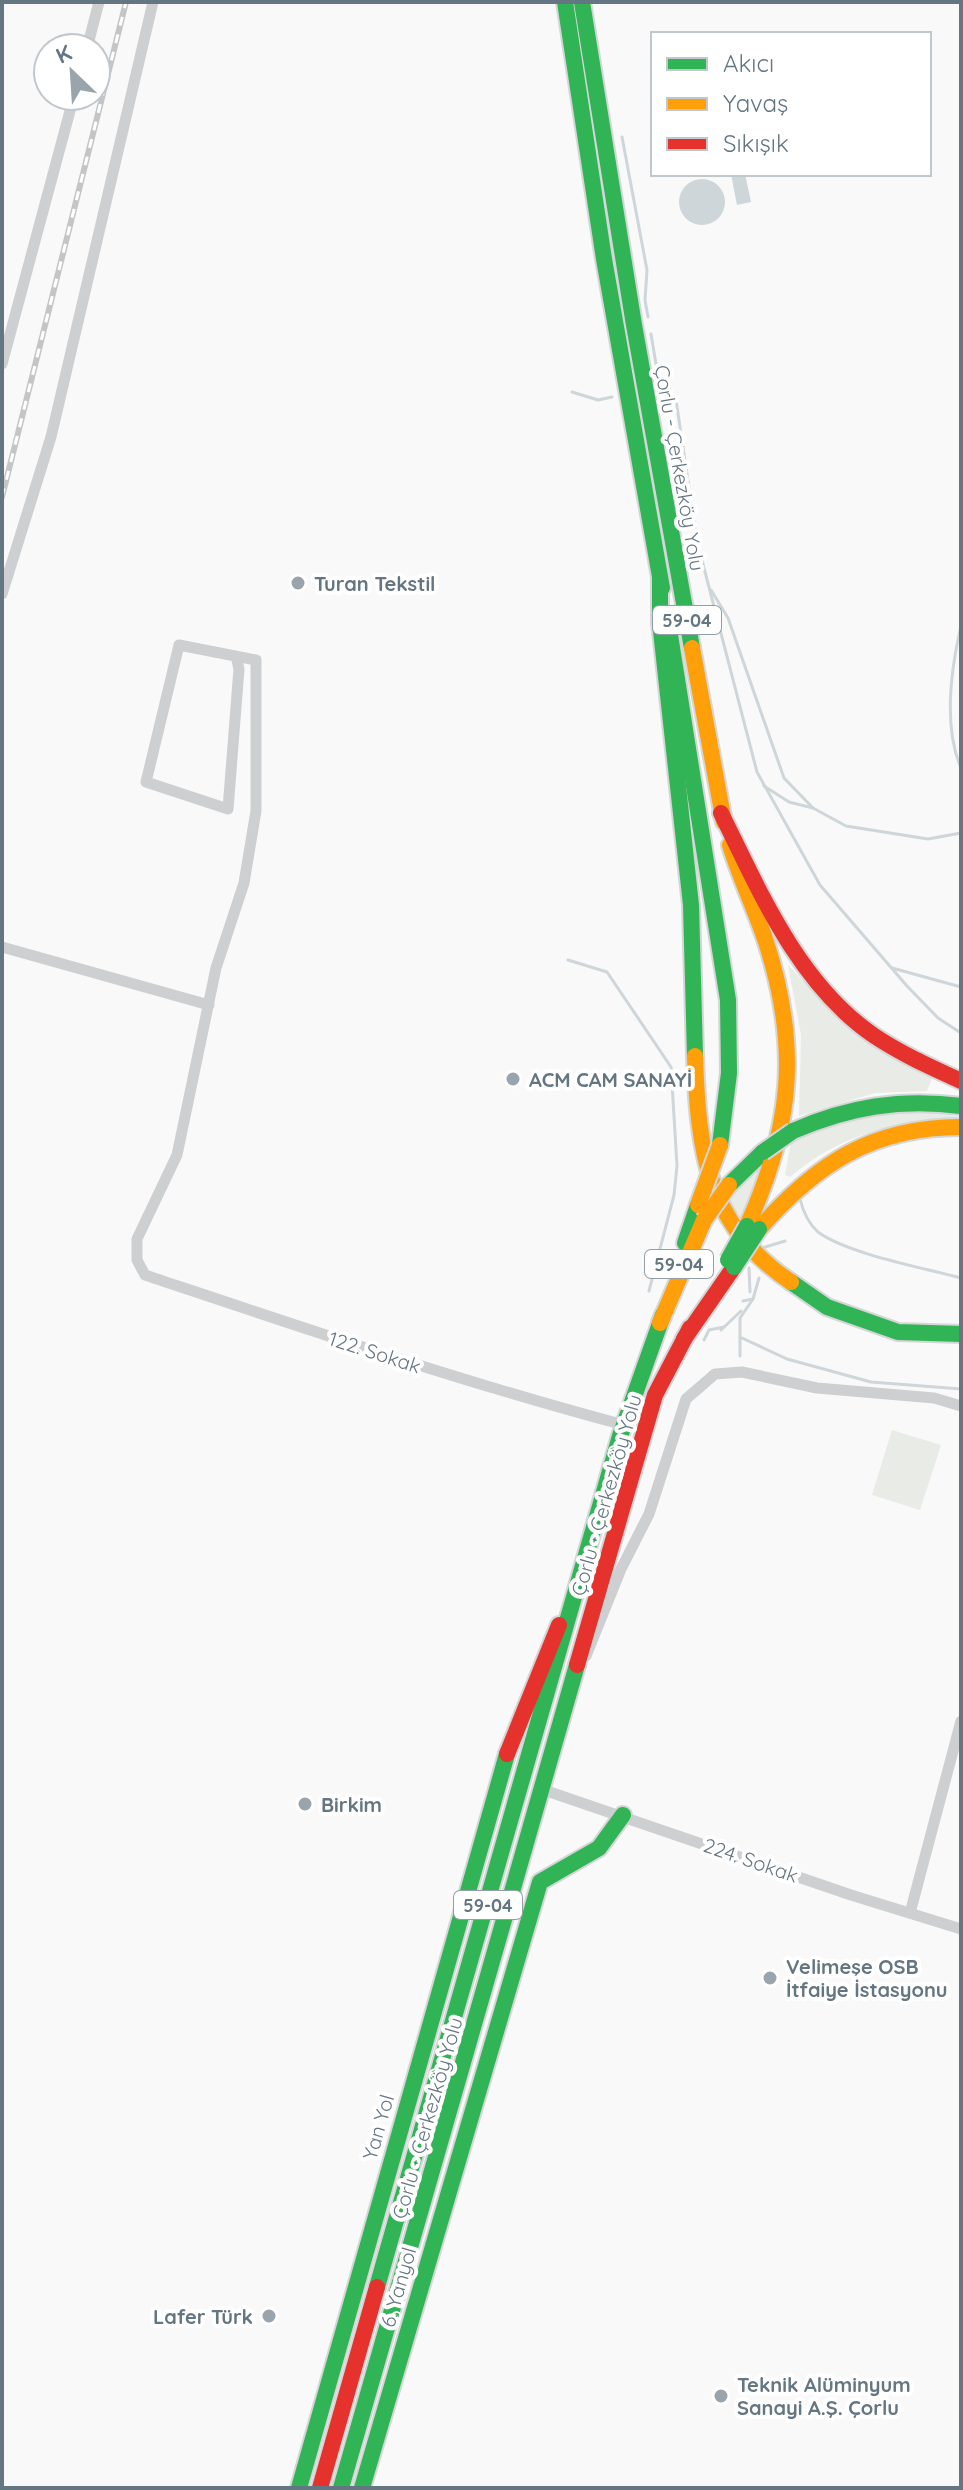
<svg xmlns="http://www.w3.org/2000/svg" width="963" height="2490" font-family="Quicksand,sans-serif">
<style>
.green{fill:#e8ebe6}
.water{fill:#ced6d9}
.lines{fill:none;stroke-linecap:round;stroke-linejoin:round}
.stream{stroke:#ced6d9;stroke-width:3}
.fast-casing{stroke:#d5d6d7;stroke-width:20}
.slow-casing{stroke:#d5d6d7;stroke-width:20}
.jam-casing{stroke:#d5d6d7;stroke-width:20}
.street{stroke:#cecfd0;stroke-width:11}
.fast{stroke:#30b455;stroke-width:16}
.slow{stroke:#ff9f0a;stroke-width:16}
.jam{stroke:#e5322d;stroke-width:16}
.rail-casing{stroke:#c3c5c6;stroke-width:6}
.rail{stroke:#fff;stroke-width:3;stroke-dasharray:9;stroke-linecap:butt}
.fast-bridge-casing{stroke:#d5d6d7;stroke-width:20;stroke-linecap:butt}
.slow-bridge-casing{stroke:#d5d6d7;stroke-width:20;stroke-linecap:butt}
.fast-bridge{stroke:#30b455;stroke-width:16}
.slow-bridge{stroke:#ff9f0a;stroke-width:16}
.poi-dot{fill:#99a4ac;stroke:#fff;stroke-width:3}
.labels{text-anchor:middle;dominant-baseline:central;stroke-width:8;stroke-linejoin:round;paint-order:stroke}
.shield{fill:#fff;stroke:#939fa8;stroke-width:2}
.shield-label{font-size:18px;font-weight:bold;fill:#657683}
.street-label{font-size:20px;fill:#657683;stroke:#fff}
.poi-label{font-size:20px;font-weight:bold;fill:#657683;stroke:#fff;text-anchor:start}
</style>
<rect width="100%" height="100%" fill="#f9f9f9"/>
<g class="green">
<path d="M 788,965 L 845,1025 L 932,1078 L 927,1091 L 875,1093 L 799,1116 L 801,1035 Z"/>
<path d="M 910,1109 L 961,1117 C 898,1120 839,1135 790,1177 L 785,1175 L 791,1142 L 843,1119 Z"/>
<path d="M 761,1166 L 740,1220 L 726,1200 Z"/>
<path d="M 892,1430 L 941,1445 L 920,1510 L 872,1495 Z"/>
</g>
<g class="water">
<path d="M 731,174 L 745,174 L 751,202 L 737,205 Z"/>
<circle cx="702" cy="202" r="23"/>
</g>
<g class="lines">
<g class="stream">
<path d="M 622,137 L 647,270 L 645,300 L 648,317"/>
<path d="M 651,334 L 660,388"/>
<path d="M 663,389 L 669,390 L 676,400 L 697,541 L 757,772 L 820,885 L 907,986 L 938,1018 L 961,1033"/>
<path d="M 572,392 L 598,400 L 612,397"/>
<path d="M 711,590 L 728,618 L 784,778 L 813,808"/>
<path d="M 961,626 C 951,669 943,726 961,768"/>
<path d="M 764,786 L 789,802 L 813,808 L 846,826 L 928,839 L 961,833"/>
<path d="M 568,960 L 607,972 L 671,1067 L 677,1166 L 674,1195 L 649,1291"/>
<path d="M 892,968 L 961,987"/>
<path d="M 800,1199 C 803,1211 809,1224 818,1232 C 848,1254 924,1268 961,1278"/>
<path d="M 762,1248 L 785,1241"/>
<path d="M 749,1268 L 750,1292"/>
<path d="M 743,1301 L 753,1299 L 759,1278"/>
<path d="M 721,1330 L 741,1311"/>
<path d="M 742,1338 L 787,1359 L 871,1382 L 961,1389"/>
<path d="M 704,1340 L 709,1330 L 724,1327"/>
<path d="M 740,1356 L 740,1318 L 753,1299"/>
</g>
<defs>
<g id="fast">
<path d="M 565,2 L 604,259 L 662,588"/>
<path d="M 582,2 L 634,325 L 692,648"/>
<path d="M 660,578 L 660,622 L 691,905 L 695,1056"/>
<path d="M 670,635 L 728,1000 L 729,1073 L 720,1145"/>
<path d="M 793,1131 C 848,1107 901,1098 961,1106"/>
<path d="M 729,1185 L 763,1152"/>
<path d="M 685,1243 L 698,1205"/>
<path d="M 791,1282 L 827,1307 L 898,1332 L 961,1334"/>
<path d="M 377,2287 L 620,1436 L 663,1315"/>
<path d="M 299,2488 L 507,1754"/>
<path d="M 341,2488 L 577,1665"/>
<path d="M 362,2488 L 540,1882 L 599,1848 L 623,1815"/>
</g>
<g id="slow">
<path d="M 692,648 L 724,822"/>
<path d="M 730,845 C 740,878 755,909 766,942 C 800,1047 792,1127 747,1226"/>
<path d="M 695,1056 C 698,1150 707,1226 791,1282"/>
<path d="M 759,1229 C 816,1164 872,1127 961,1127"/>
<path d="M 660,1323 L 704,1220"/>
</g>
<g id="jam">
<path d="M 721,813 C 760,892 798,983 873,1035 C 901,1054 931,1067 961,1081"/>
<path d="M 684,1339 L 734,1267"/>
<path d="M 577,1665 L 655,1395 L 690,1328"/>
<path d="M 507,1754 L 559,1625"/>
<path d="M 320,2488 L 377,2287"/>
</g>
</defs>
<use href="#fast" class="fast-casing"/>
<use href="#slow" class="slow-casing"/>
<use href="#jam" class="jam-casing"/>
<g class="street">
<path d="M 87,48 L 99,2"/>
<path d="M 2,364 L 74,96"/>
<path d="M 2,594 L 51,437 L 153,2"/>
<path d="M 236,656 L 239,669 L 228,809 L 146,782 L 179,645 L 256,660 L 256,811 L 244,883 L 216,968 L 177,1155 L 137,1239 L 137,1260 L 145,1275 C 304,1328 462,1382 624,1425"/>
<path d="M 2,947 L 209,1005"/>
<path d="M 586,1656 L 621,1569 L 649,1514 L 686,1399 L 715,1374 L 742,1372 L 817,1388 L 934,1398 L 961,1406"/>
<path d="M 541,1789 L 851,1895 L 961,1929"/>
<path d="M 910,1913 L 961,1721"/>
</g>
<use href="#fast" class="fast"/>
<use href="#slow" class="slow"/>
<use href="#jam" class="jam"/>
<defs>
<path id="rail" d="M 2,497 L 126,2"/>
</defs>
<use href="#rail" class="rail-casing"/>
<use href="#rail" class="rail"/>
<defs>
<g id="fast-bridge">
<path d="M 763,1152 L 793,1131"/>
<path d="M 728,1260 L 747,1226"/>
<path d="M 734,1267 L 759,1229"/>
</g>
<g id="slow-bridge">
<path d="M 698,1205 L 720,1145"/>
<path d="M 704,1220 L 729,1185"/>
</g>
</defs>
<use href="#fast-bridge" class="fast-bridge-casing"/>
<use href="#slow-bridge" class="slow-bridge-casing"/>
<use href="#fast-bridge" class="fast-bridge"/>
<use href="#slow-bridge" class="slow-bridge"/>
</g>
<g class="poi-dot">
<circle cx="298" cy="583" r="8"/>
<circle cx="513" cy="1079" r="8"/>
<circle cx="305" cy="1804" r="8"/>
<circle cx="770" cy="1978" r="8"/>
<circle cx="269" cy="2316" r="8"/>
<circle cx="721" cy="2396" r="8"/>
</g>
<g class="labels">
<g class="shield">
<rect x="653" y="606" width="68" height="28" rx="6"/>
<rect x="645" y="1250" width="68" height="28" rx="6"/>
<rect x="454" y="1891" width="68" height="28" rx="6"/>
</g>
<g class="shield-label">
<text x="687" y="620">59-04</text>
<text x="679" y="1264">59-04</text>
<text x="488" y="1905">59-04</text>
</g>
<g class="street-label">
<text transform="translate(680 468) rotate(80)">Çorlu - Çerkezköy Yolu</text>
<text transform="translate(375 1352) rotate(18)">122. Sokak</text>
<text transform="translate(606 1495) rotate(-74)">Çorlu - Çerkezköy Yolu</text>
<text transform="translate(751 1860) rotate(19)">224. Sokak</text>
<text transform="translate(427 2118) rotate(-74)">Çorlu - Çerkezköy Yolu</text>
<text transform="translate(378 2127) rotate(-74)">Yan Yol</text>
<text transform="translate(398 2287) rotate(-74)">6. Yanyol</text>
</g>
<g class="poi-label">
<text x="314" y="583">Turan Tekstil</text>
<text x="529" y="1079">ACM CAM SANAYİ</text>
<text x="321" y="1804">Birkim</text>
<text x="786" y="1966">Velimeşe OSB<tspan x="786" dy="23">İtfaiye İstasyonu</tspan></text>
<text x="253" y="2316" text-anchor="end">Lafer Türk</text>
<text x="737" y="2384">Teknik Alüminyum<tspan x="737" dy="23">Sanayi A.Ş. Çorlu</tspan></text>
</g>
</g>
<rect width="963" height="2490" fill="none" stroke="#657683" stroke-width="8"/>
<rect x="651" y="32" width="280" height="144" fill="#ffffff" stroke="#c1c8cd" stroke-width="2"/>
<rect x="667" y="58" width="40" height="12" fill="#30b455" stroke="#c1c8cd" stroke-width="2"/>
<text x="723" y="72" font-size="24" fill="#657683">Akıcı</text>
<rect x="667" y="98" width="40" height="12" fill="#ff9f0a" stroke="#c1c8cd" stroke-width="2"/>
<text x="723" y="112" font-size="24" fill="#657683">Yavaş</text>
<rect x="667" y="138" width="40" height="12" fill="#e5322d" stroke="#c1c8cd" stroke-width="2"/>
<text x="723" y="152" font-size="24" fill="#657683">Sıkışık</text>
<g transform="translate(72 72) rotate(335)"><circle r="38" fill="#ffffff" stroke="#c1c8cd" stroke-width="2"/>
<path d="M0-6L14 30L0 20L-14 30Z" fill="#99a4ac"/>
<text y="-12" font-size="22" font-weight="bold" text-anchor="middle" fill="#657683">K</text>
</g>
</svg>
